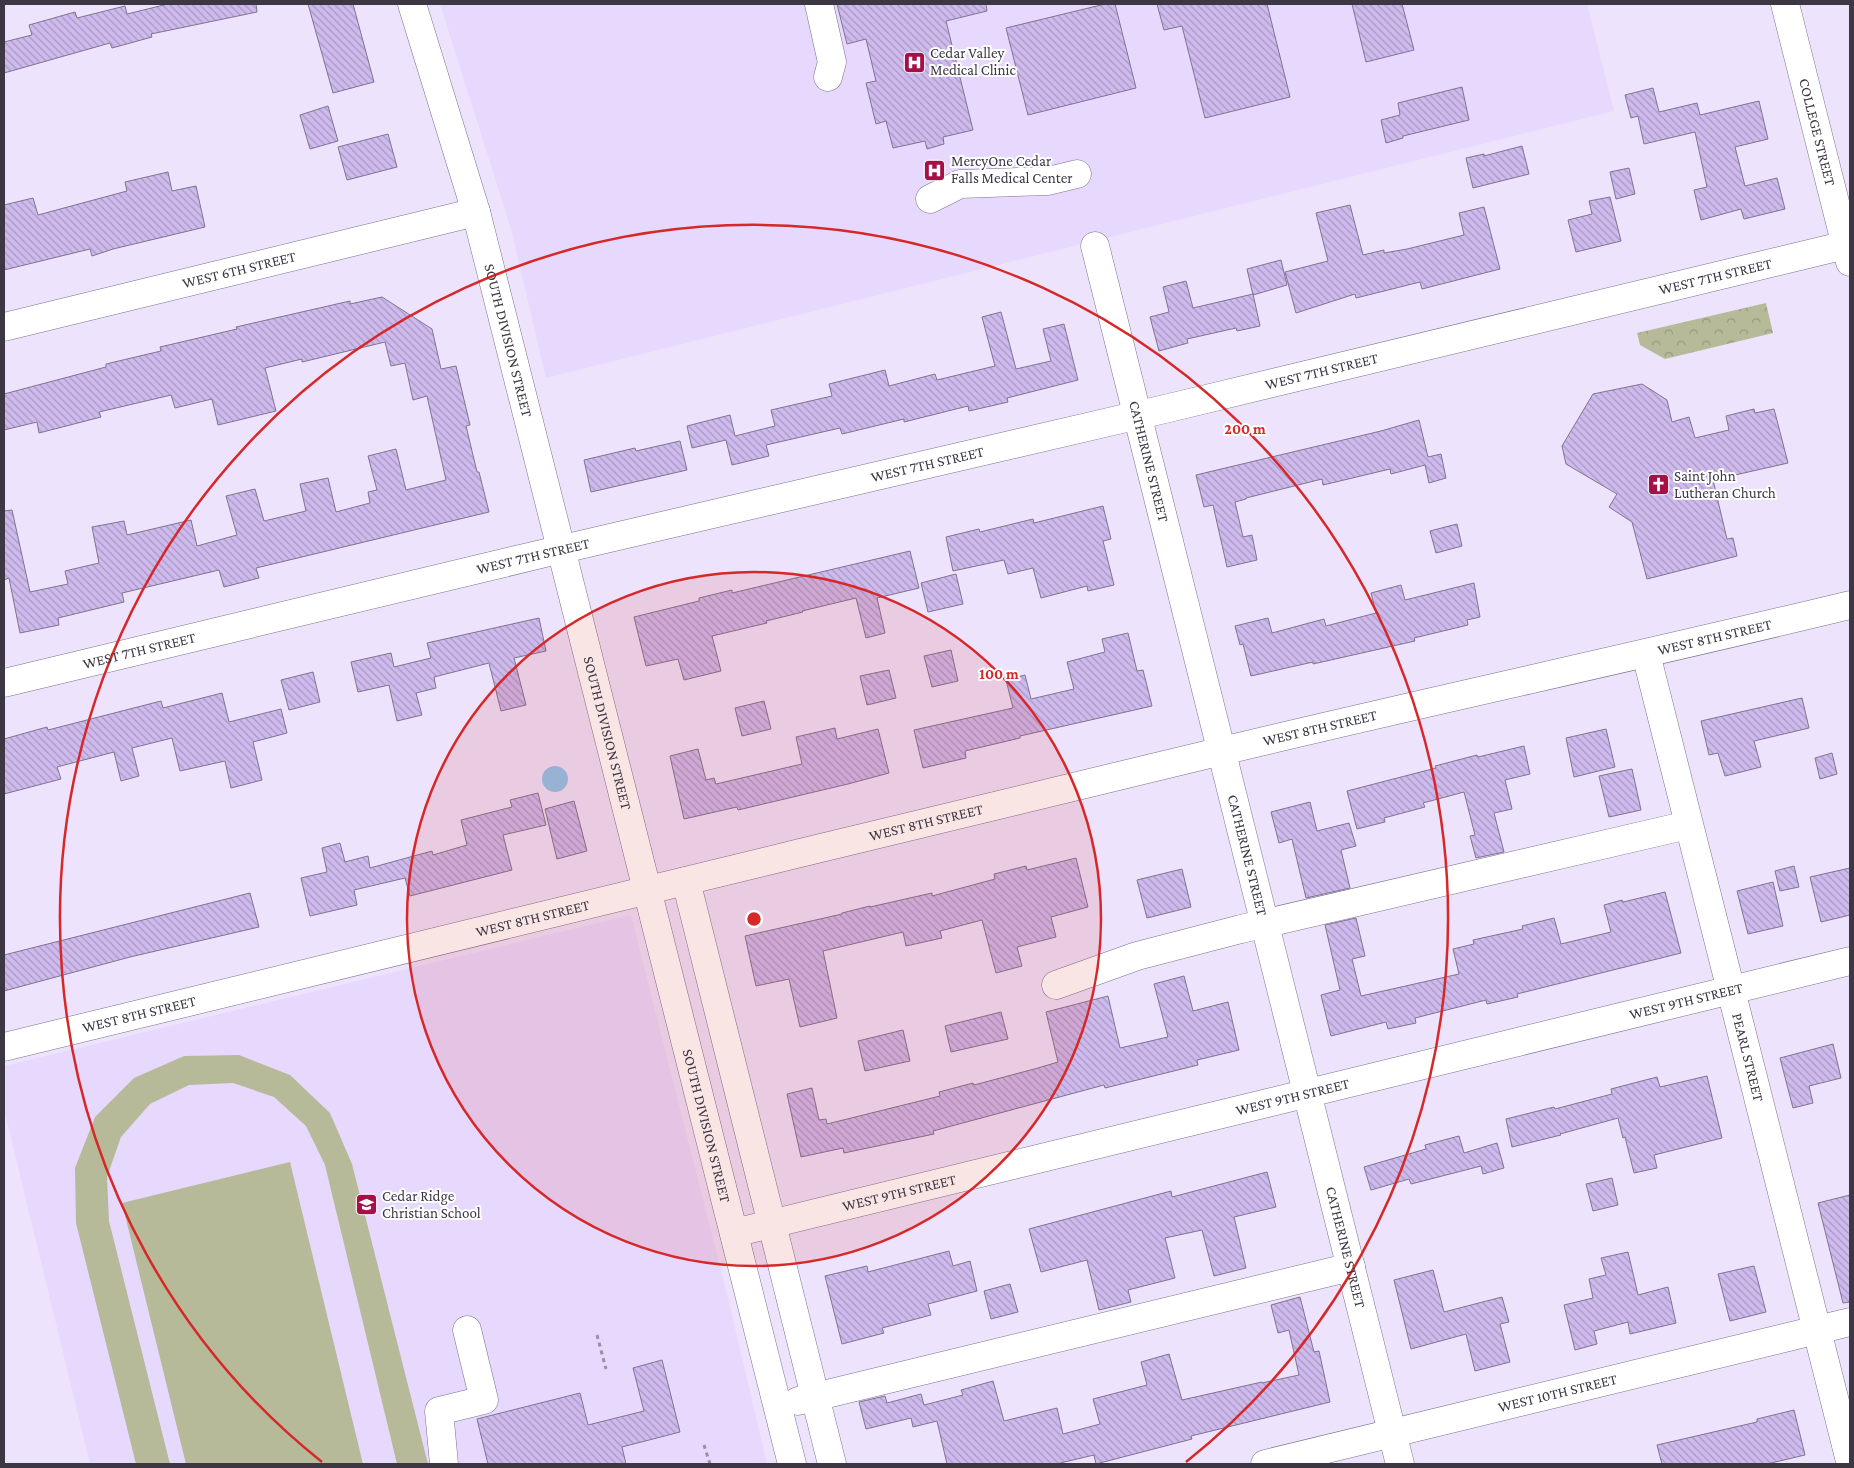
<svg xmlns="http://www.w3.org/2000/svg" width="1854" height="1468" font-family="'Crimson Pro',serif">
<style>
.built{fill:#e7d9fe}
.park{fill:url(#park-crowns)}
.pitch{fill:#b6ba98}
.water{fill:#91c4ea}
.building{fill:url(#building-back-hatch);stroke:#7f7490}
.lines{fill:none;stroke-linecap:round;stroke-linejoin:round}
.minor-casing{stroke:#7c718c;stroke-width:29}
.path{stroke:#9891a3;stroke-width:3;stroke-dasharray:4 4;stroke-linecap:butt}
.minor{stroke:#fff;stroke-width:28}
.ring{fill:none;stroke:#d62828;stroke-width:2.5}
.labels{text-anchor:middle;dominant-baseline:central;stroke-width:4;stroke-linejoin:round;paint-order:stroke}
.poi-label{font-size:15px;fill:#3c3743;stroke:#fff;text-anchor:start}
.street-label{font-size:15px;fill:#3c3743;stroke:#fff}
.centre{fill:#d62828;stroke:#fff;stroke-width:2.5}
.ring-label{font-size:15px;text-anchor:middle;font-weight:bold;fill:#d62828;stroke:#fff;stroke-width:4;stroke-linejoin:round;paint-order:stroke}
</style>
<defs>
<pattern id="park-crowns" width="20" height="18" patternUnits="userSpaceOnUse" patternTransform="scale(1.25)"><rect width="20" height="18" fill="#b6ba98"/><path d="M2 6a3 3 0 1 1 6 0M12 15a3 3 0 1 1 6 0" fill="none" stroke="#95987e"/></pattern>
<pattern id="building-back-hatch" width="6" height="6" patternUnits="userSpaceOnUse" patternTransform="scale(1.25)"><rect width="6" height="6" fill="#cfbaee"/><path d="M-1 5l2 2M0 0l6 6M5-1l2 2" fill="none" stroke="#a998c2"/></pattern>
</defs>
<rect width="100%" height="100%" fill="#ede3fc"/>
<g class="built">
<path d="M 440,4 L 1587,4 L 1614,111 L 546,378 L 511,229 Z"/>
<path d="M 631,915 L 729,1302 L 767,1464 L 90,1464 L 4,1109 L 4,1066 Z"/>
</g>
<path class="park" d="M 1766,303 L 1773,333 L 1665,359 L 1640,345 L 1637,333 Z"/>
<g class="pitch">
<path d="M 239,1055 L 290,1075 L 330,1113 L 352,1164 L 428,1464 L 397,1464 L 325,1165 L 306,1126 L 274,1097 L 233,1083 L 189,1085 L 150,1104 L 121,1137 L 107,1177 L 109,1221 L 170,1464 L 136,1464 L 76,1223 L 75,1168 L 95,1117 L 134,1078 L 184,1056 Z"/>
<path d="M 290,1162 L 363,1464 L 186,1464 L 122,1203 Z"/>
</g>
<circle class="water" cx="555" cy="779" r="13"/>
<g class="building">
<path d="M 168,4 L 256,4 L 257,12 L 151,34 L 152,37 L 112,48 L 110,43 L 4,73 L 4,42 L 32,35 L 29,25 L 75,12 L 77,18 L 125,6 L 127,14 Z"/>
<path d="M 308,4 L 353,4 L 374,82 L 333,93 Z"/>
<path d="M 837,4 L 986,4 L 987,11 L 946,21 L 973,130 L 943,137 L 944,144 L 927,149 L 925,141 L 893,148 L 886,121 L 876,124 L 866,83 L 876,81 L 866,39 L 847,44 Z"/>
<path d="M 1105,4 L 1115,4 L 1136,88 L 1028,115 L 1006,28 Z"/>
<path d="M 1157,4 L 1267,4 L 1290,97 L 1205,118 L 1182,26 L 1164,30 Z"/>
<path d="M 1352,4 L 1402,4 L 1414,50 L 1366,62 Z"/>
<path d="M 1462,87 L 1469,120 L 1403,136 L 1403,138 L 1386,143 L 1381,120 L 1400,115 L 1398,103 Z"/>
<path d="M 1653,88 L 1659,112 L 1697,103 L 1700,115 L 1759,101 L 1768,139 L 1735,147 L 1745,186 L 1777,178 L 1785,209 L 1744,219 L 1741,209 L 1701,220 L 1694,190 L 1707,187 L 1695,132 L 1644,144 L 1638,116 L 1631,118 L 1625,95 Z"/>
<path d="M 328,106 L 338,141 L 310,149 L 300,115 Z"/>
<path d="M 388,134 L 397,167 L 347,180 L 338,147 Z"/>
<path d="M 1522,146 L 1529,174 L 1473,188 L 1466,158 L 1484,154 L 1484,156 Z"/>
<path d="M 1629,168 L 1635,194 L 1616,199 L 1610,172 Z"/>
<path d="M 168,172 L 172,191 L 196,186 L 205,227 L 113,249 L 92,256 L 90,249 L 4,270 L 4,205 L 33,198 L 38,215 L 127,191 L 125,182 Z"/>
<path d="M 1610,197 L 1621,241 L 1576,252 L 1568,220 L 1592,214 L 1589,201 Z"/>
<path d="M 1350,205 L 1363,255 L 1384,250 L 1384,253 L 1407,249 L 1464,235 L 1459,213 L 1484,207 L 1500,269 L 1422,289 L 1420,282 L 1356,298 L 1355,294 L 1296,313 L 1285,272 L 1328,261 L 1316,213 Z"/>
<path d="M 1281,260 L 1287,285 L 1253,295 L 1247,269 Z"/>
<path d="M 1186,281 L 1193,308 L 1253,294 L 1260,326 L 1237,331 L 1236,328 L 1187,339 L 1188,343 L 1159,351 L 1150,317 L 1169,312 L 1163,287 Z"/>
<path d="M 382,297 L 432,329 L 441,369 L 456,366 L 470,425 L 466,426 L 477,472 L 479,472 L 489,512 L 256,568 L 259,578 L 224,587 L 219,570 L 122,593 L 124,602 L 58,618 L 59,625 L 20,633 L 9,578 L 4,580 L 4,511 L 12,510 L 30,592 L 68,584 L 65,571 L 99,563 L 92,527 L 124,521 L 127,535 L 191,520 L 197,546 L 237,535 L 226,496 L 255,489 L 264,521 L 306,511 L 300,484 L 328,478 L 336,512 L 370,503 L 368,492 L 377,490 L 368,456 L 396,449 L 406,490 L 446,480 L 427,396 L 413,400 L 405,363 L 391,366 L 385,342 L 302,362 L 302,359 L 265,368 L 276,411 L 218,425 L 212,399 L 175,408 L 171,395 L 99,412 L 101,417 L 39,433 L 37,422 L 4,430 L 4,394 L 106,367 L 106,364 L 161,351 L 160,347 L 237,329 L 236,327 L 350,301 L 350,304 Z"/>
<path d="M 1001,312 L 1016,369 L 1051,361 L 1043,329 L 1064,324 L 1078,380 L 1007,398 L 1008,402 L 969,411 L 968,406 L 904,422 L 904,419 L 842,434 L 840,428 L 766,445 L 769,456 L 732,465 L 726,440 L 692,448 L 687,426 L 730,415 L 735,436 L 775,426 L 771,410 L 832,396 L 829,384 L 885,370 L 889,386 L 935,374 L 937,380 L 995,366 L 982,317 Z"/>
<path d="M 1642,384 L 1667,400 L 1672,422 L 1689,417 L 1695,438 L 1729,430 L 1726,416 L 1754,409 L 1755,413 L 1774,409 L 1788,463 L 1713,480 L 1727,539 L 1733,538 L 1737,556 L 1647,579 L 1632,522 L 1609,507 L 1617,494 L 1566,464 L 1562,446 L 1593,394 Z"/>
<path d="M 1419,420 L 1428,457 L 1441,454 L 1446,478 L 1429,483 L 1425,465 L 1391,474 L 1390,469 L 1323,485 L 1322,479 L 1246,498 L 1246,499 L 1235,502 L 1243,537 L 1252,535 L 1257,560 L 1227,567 L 1213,505 L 1204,507 L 1196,475 L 1381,431 Z"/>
<path d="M 680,441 L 687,470 L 591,492 L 584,460 L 635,448 L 636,451 Z"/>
<path d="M 1103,506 L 1111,539 L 1103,541 L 1114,585 L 1088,591 L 1087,586 L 1041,598 L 1033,568 L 1008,574 L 1004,560 L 953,571 L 946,537 L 979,529 L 980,532 L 1033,519 L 1034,523 Z"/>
<path d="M 1457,524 L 1462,546 L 1436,553 L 1430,531 Z"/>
<path d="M 910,551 L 919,588 L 877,598 L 885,633 L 866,638 L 856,598 L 802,611 L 803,612 L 766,621 L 767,623 L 712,636 L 721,671 L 684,680 L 678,659 L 646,666 L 634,617 L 699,601 L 699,598 L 732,590 L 732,593 Z"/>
<path d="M 956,574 L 963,604 L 928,612 L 921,583 Z"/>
<path d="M 1474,583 L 1480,617 L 1467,620 L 1468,625 L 1414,638 L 1415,641 L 1313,664 L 1313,662 L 1251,676 L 1243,644 L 1240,645 L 1235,626 L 1268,618 L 1272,633 L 1324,619 L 1326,626 L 1376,613 L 1371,593 L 1401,585 L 1405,600 Z"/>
<path d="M 539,618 L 546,651 L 514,658 L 526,705 L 501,711 L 489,663 L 434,677 L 436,688 L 416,693 L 422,715 L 397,721 L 389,685 L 358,692 L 351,662 L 391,653 L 394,667 L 431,658 L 427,643 Z"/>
<path d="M 1128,633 L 1137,671 L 1143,670 L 1152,706 L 1020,736 L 1020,738 L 965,751 L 966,758 L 923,768 L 914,730 L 1013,708 L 1006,680 L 1025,675 L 1031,699 L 1074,689 L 1067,662 L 1105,652 L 1102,639 Z"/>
<path d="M 951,650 L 958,681 L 932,687 L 924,656 Z"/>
<path d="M 889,670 L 896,698 L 867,705 L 860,676 Z"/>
<path d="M 313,672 L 320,702 L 289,710 L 281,680 Z"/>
<path d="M 222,693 L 229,722 L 281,709 L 287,733 L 253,742 L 262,780 L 231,788 L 225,761 L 180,771 L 172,738 L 132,748 L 139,776 L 121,781 L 114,752 L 57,767 L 61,779 L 4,794 L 4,739 L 47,727 L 48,730 L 161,701 L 163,708 Z"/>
<path d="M 1802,698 L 1809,728 L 1754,741 L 1761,767 L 1725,776 L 1718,753 L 1709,755 L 1701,721 Z"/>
<path d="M 764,701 L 771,729 L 742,736 L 735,708 Z"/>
<path d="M 835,728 L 837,739 L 878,729 L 889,773 L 848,784 L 738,810 L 737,807 L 684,819 L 670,756 L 698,749 L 706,780 L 714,778 L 716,784 L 802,764 L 796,737 Z"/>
<path d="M 1606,729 L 1615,767 L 1574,777 L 1566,738 Z"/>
<path d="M 1524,746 L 1530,774 L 1505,780 L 1512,809 L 1494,813 L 1504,852 L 1476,858 L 1470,836 L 1475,835 L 1464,792 L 1423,803 L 1425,807 L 1384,818 L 1385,822 L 1357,829 L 1347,791 L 1436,768 L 1435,766 L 1477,755 L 1478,757 Z"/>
<path d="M 1832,753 L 1837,774 L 1820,779 L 1815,758 Z"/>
<path d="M 1632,769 L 1641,810 L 1609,817 L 1599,776 Z"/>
<path d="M 538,793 L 546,825 L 503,835 L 512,870 L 410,896 L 405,878 L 354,890 L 357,905 L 310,916 L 301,878 L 327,872 L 322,848 L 340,843 L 345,862 L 368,856 L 370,868 L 432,851 L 433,855 L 467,845 L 461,820 L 512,807 L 510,800 Z"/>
<path d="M 574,801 L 587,851 L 557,859 L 545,809 Z"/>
<path d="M 1310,802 L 1317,831 L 1349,823 L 1356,846 L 1341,850 L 1350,888 L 1306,898 L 1292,839 L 1279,843 L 1271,812 Z"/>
<path d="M 1076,858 L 1088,907 L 1051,917 L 1056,937 L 1017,947 L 1022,966 L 996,973 L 982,920 L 940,931 L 942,938 L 906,946 L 903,932 L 823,951 L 837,1018 L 800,1027 L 789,979 L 756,986 L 745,936 L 842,914 L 842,913 L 870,906 L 870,907 L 932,893 L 932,896 L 995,879 L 994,874 L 1026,866 L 1027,870 Z"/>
<path d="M 1794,866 L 1799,887 L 1780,891 L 1775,871 Z"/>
<path d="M 1850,868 L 1850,915 L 1821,922 L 1810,877 Z"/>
<path d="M 1182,869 L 1191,907 L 1147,918 L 1137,880 Z"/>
<path d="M 1773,882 L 1783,926 L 1748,934 L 1737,891 Z"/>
<path d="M 1665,892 L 1681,953 L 1517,994 L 1518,997 L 1487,1004 L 1486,1000 L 1415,1018 L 1416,1023 L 1388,1029 L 1386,1022 L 1331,1036 L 1321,995 L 1340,990 L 1325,925 L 1356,918 L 1365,956 L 1352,959 L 1361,996 L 1459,974 L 1453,949 L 1474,944 L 1473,940 L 1523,929 L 1522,926 L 1554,918 L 1561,944 L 1611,932 L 1604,905 L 1622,900 L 1623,902 Z"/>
<path d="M 250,893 L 259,927 L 130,957 L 4,991 L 4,955 Z"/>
<path d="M 1184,976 L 1193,1011 L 1228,1002 L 1239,1050 L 1197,1060 L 1198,1065 L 1105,1088 L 1104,1085 L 933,1131 L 934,1134 L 844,1153 L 843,1148 L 801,1157 L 787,1094 L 812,1088 L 819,1120 L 826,1119 L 827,1124 L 940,1096 L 939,1092 L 973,1083 L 974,1085 L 1038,1068 L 1058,1062 L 1046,1012 L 1108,996 L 1120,1048 L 1168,1037 L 1154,984 Z"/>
<path d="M 1001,1012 L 1008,1039 L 951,1052 L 945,1026 Z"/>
<path d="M 903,1030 L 910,1061 L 865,1071 L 858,1041 Z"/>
<path d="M 1833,1044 L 1841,1078 L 1809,1086 L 1813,1103 L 1793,1108 L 1780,1058 Z"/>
<path d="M 1707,1076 L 1722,1138 L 1654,1155 L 1657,1168 L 1634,1173 L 1625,1137 L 1623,1138 L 1618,1118 L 1560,1134 L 1561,1135 L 1512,1147 L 1506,1119 L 1554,1107 L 1555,1109 L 1612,1094 L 1611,1089 L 1657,1077 L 1660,1087 Z"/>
<path d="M 1459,1136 L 1464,1153 L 1497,1143 L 1504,1168 L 1483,1174 L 1481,1166 L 1411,1184 L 1409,1179 L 1371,1190 L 1364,1167 L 1426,1149 L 1425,1145 Z"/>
<path d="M 1267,1172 L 1276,1207 L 1234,1217 L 1246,1268 L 1214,1276 L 1202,1230 L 1165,1238 L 1175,1278 L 1128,1290 L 1131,1302 L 1099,1310 L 1087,1260 L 1041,1272 L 1029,1229 L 1171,1191 L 1172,1197 Z"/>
<path d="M 1612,1178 L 1618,1205 L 1593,1211 L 1586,1184 Z"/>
<path d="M 1850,1195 L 1850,1302 L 1843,1303 L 1818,1203 Z"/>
<path d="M 949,1251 L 953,1266 L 970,1261 L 977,1291 L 928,1304 L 931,1315 L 882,1328 L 884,1333 L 842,1344 L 825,1276 L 867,1266 L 868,1272 Z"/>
<path d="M 1628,1252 L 1638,1295 L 1668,1287 L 1676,1323 L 1630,1334 L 1628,1322 L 1594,1331 L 1597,1344 L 1575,1350 L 1564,1305 L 1593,1298 L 1589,1279 L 1606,1275 L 1601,1258 Z"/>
<path d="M 1754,1266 L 1766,1312 L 1730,1321 L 1718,1274 Z"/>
<path d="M 1433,1270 L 1444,1312 L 1502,1297 L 1509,1322 L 1500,1324 L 1510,1362 L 1475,1371 L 1466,1334 L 1411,1349 L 1394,1280 Z"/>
<path d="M 1010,1284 L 1018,1312 L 991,1319 L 984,1291 Z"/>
<path d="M 1300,1297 L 1314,1352 L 1319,1351 L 1330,1402 L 1191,1436 L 1192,1439 L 1096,1464 L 1094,1455 L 1056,1464 L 947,1464 L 937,1421 L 913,1427 L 911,1418 L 866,1429 L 859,1402 L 885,1396 L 887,1403 L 921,1394 L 924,1405 L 963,1395 L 961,1390 L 993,1381 L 1004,1421 L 1057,1408 L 1063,1434 L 1100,1424 L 1093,1399 L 1147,1385 L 1141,1362 L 1169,1354 L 1182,1400 L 1262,1382 L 1262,1383 L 1299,1375 L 1289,1330 L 1278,1333 L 1271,1305 Z"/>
<path d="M 662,1360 L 680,1432 L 622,1447 L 626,1464 L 488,1464 L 477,1419 L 580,1393 L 588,1425 L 644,1411 L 633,1368 Z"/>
<path d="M 1794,1410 L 1805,1455 L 1767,1464 L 1662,1464 L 1657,1445 L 1757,1422 L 1757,1419 Z"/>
</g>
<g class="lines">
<defs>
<g id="minor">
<path id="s1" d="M 412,4 L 476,212 L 792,1464"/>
<path d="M 819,4 L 832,62 L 828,77"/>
<path id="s2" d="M 1785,4 L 1850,262"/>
<path d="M 930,199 L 960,184 L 1048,181 L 1077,174"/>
<path id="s3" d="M 1095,246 L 1400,1464"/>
<path id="s4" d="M 4,327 L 476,212"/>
<path id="s5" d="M 1646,654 L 1850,1461"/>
<path id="s6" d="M 4,683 L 537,555 L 1169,408 L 1850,244"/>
<path d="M 686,881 L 832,1464"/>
<path d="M 1056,985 L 1137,956 L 1241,929 L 1688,825"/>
<path id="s7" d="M 4,1047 C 409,949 813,849 1218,752 C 1429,701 1640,656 1850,605"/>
<path id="s8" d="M 734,1233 L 1850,961"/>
<path d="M 798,1401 L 1351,1267"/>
<path d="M 444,1464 L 439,1411 L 484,1400 L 467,1330"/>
<path id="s9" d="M 1265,1464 L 1850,1322"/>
</g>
</defs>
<use href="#minor" class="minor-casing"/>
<g class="path">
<path d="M 597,1335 L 606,1369"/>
<path d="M 704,1445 L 710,1464"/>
</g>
<use href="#minor" class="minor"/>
</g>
<circle cx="754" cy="919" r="347" fill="#d62828" fill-opacity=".12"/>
<g class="ring">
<circle cx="754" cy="919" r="347"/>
<path d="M322 1462A694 694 0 1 1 1186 1462"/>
</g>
<defs>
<symbol id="hospital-square" viewBox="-11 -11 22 22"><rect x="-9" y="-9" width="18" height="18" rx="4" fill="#a51049" stroke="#fff"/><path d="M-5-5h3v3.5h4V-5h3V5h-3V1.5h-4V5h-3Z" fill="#fff"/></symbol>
<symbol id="church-square" viewBox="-11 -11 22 22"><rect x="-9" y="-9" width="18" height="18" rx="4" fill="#a51049" stroke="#fff"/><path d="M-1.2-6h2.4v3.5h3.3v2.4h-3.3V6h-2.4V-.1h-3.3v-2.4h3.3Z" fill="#fff"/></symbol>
<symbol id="school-square" viewBox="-11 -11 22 22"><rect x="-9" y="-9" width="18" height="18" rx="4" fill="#a51049" stroke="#fff"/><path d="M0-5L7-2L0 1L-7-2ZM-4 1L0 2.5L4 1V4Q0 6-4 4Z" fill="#fff"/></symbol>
</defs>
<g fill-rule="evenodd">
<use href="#hospital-square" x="902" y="50" width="25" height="25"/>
<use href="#hospital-square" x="922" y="158" width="25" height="25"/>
<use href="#church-square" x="1646" y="472" width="25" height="25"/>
<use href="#school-square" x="354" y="1192" width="25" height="25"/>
</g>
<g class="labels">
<g class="poi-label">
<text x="930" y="53">Cedar Valley<tspan x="930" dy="17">Medical Clinic</tspan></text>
<text x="951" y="161">MercyOne Cedar<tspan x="951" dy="17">Falls Medical Center</tspan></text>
<text x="1674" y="476">Saint John<tspan x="1674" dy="17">Lutheran Church</tspan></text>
<text x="382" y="1196">Cedar Ridge<tspan x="382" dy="17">Christian School</tspan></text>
</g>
<g class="street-label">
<text stroke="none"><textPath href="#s2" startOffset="132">COLLEGE STREET</textPath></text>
<text stroke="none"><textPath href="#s4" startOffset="242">WEST 6TH STREET</textPath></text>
<text stroke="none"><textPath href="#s6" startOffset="1759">WEST 7TH STREET</textPath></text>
<text stroke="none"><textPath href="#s1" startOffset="350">SOUTH DIVISION STREET</textPath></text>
<text stroke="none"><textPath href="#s6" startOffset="1354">WEST 7TH STREET</textPath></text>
<text stroke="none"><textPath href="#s3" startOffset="222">CATHERINE STREET</textPath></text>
<text stroke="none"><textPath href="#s6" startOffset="949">WEST 7TH STREET</textPath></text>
<text stroke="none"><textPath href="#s6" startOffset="544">WEST 7TH STREET</textPath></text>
<text stroke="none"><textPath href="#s7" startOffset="1759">WEST 8TH STREET</textPath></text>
<text stroke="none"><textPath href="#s6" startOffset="139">WEST 7TH STREET</textPath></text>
<text stroke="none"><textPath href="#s7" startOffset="1354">WEST 8TH STREET</textPath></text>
<text stroke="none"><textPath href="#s1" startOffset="755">SOUTH DIVISION STREET</textPath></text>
<text stroke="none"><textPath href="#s7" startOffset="949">WEST 8TH STREET</textPath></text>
<text stroke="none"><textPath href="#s3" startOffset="628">CATHERINE STREET</textPath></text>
<text stroke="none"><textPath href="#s7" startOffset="544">WEST 8TH STREET</textPath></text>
<text stroke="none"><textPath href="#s8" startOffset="980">WEST 9TH STREET</textPath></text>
<text stroke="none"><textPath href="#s7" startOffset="139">WEST 8TH STREET</textPath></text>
<text stroke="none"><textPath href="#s5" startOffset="416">PEARL STREET</textPath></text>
<text stroke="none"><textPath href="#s8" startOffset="575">WEST 9TH STREET</textPath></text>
<text stroke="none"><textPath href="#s1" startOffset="1160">SOUTH DIVISION STREET</textPath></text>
<text stroke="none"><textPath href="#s8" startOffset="170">WEST 9TH STREET</textPath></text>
<text stroke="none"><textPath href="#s3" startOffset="1032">CATHERINE STREET</textPath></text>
<text stroke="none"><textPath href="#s9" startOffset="301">WEST 10TH STREET</textPath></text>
</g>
</g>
<circle cx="754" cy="919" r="8" class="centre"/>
<g class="ring-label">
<text x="1245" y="434">200 m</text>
<text x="999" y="679">100 m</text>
</g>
<rect width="1854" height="1468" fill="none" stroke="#3c3743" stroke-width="10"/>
</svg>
